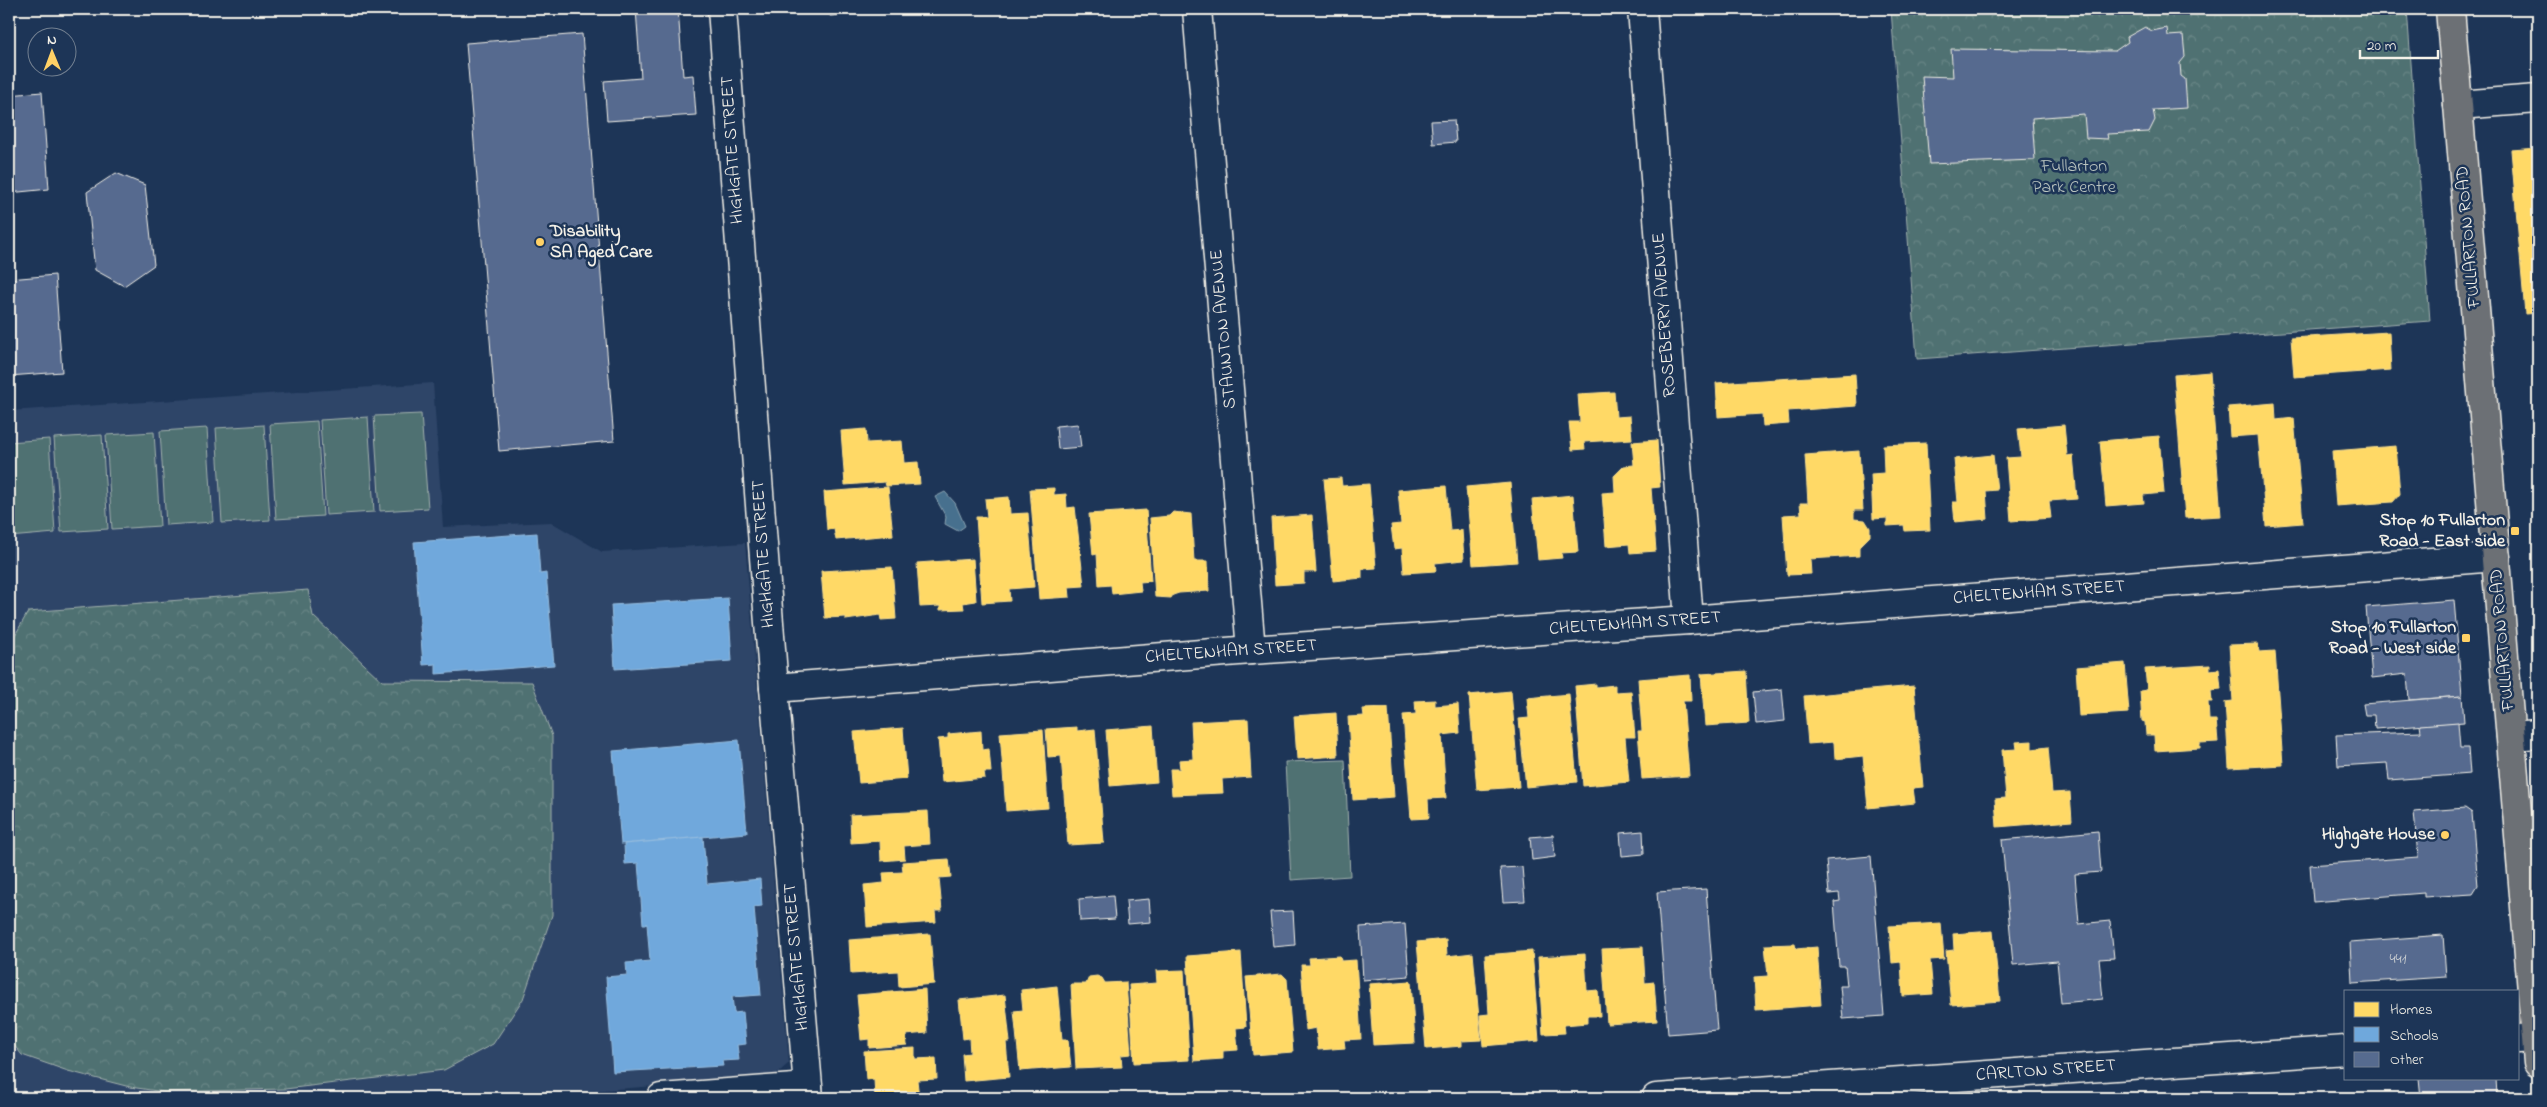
<svg xmlns="http://www.w3.org/2000/svg" width="2547" height="1107" font-family="'Indie Flower',sans-serif">
<style>
.built{fill:#2e4568}
.grass{fill:#4f7172;stroke:#a2b1ad}
.park{fill:url(#park-crowns);stroke:#a2b1ad}
.water{fill:#46708e;stroke:#8ca4b2}
.homes{fill:#ffd966;stroke:#fce08d}
.schools{fill:#6fa8dc;stroke:#97bee0}
.building{fill:#566b8f;stroke:#f4f1e8}
.lines{fill:none;stroke-linecap:round;stroke-linejoin:round}
.minor-casing{stroke:#f4f1e8;stroke-width:31}
.major-casing{stroke:#f4f1e8;stroke-width:31}
.minor{stroke:#1d3557;stroke-width:28}
.major{stroke:#6c6f75;stroke-width:28}
.poi-dot{fill:#ffd166;stroke:#1d3557;stroke-width:2}
.labels{text-anchor:middle;dominant-baseline:central;stroke-width:5;stroke-linejoin:round;paint-order:stroke}
.number-label{font-size:15px;fill:#ccd0d2}
.street-label{font-size:18px;fill:#f4f1e8;stroke:#1d3557}
.park-label{font-size:18px;fill:#bac4bf;stroke:#1d3557}
.poi-label{font-size:18px;font-weight:bold;fill:#f4f1e8;stroke:#1d3557;text-anchor:end}
</style>
<defs>
<pattern id="park-crowns" width="20" height="18" patternUnits="userSpaceOnUse" patternTransform="scale(1.25)"><rect width="20" height="18" fill="#4f7172"/><path d="M2 6a3 3 0 1 1 6 0M12 15a3 3 0 1 1 6 0" fill="none" stroke="#698686"/></pattern>
</defs>
<rect width="100%" height="100%" fill="#1d3557"/>
<filter id="ink" filterUnits="userSpaceOnUse"><feTurbulence type="fractalNoise" baseFrequency=".02" numOctaves="2"/><feDisplacementMap in="SourceGraphic" scale="10" xChannelSelector="R" yChannelSelector="G"/><feConvolveMatrix kernelMatrix="1 2 1 2 8 2 1 2 1" color-interpolation-filters="sRGB"/></filter>
<g filter="url(#ink)">
<path class="built" d="M 433,383 L 443,527 L 551,522 L 602,552 L 745,543 L 789,1063 L 773,1077 L 499,1098 L 9,1098 L 9,411 Z"/>
<g class="grass">
<path d="M 421,414 L 428,508 L 380,511 L 374,416 Z"/>
<path d="M 368,417 L 374,512 L 326,515 L 320,420 Z"/>
<path d="M 317,421 L 323,516 L 276,519 L 270,424 Z"/>
<path d="M 264,425 L 270,520 L 222,523 L 216,428 Z"/>
<path d="M 207,428 L 213,522 L 166,525 L 160,431 Z"/>
<path d="M 154,432 L 160,526 L 112,529 L 106,435 Z"/>
<path d="M 102,435 L 108,529 L 61,532 L 54,438 Z"/>
<path d="M 49,439 L 55,533 L 9,537 L 9,442 Z"/>
<path d="M 1345,760 L 1350,876 L 1291,880 L 1285,762 Z"/>
</g>
<g class="park">
<path d="M 1891,9 L 2407,9 L 2430,321 L 1917,359 Z"/>
<path d="M 308,590 L 313,616 L 382,681 L 532,682 L 552,736 L 552,915 L 523,999 L 493,1044 L 444,1070 L 285,1089 L 164,1092 L 130,1087 L 68,1071 L 22,1055 L 9,1039 L 9,646 L 28,612 Z"/>
</g>
<path class="water" d="M 945,492 L 955,503 L 965,526 L 958,531 L 945,524 L 946,517 L 935,497 Z"/>
<g class="homes">
<path d="M 2538,148 L 2538,313 L 2525,314 L 2511,150 Z"/>
<path d="M 2389,332 L 2391,370 L 2294,377 L 2291,338 Z"/>
<path d="M 2210,372 L 2221,516 L 2185,518 L 2174,375 Z"/>
<path d="M 1855,374 L 1857,406 L 1788,411 L 1789,424 L 1763,426 L 1762,414 L 1718,417 L 1716,383 Z"/>
<path d="M 1614,392 L 1616,417 L 1630,416 L 1632,439 L 1584,442 L 1585,449 L 1572,450 L 1569,422 L 1580,422 L 1578,394 Z"/>
<path d="M 2275,403 L 2276,420 L 2294,418 L 2303,523 L 2266,526 L 2258,435 L 2230,437 L 2228,407 Z"/>
<path d="M 2064,425 L 2067,456 L 2073,455 L 2077,499 L 2049,501 L 2051,518 L 2011,521 L 2006,458 L 2021,457 L 2018,429 Z"/>
<path d="M 866,429 L 867,443 L 902,441 L 904,463 L 918,462 L 920,484 L 886,486 L 885,482 L 845,485 L 841,431 Z"/>
<path d="M 2159,436 L 2164,493 L 2143,495 L 2144,503 L 2106,506 L 2100,441 Z"/>
<path d="M 1657,440 L 1660,487 L 1651,488 L 1656,551 L 1630,553 L 1629,544 L 1606,546 L 1602,493 L 1615,492 L 1614,476 L 1624,466 L 1634,465 L 1632,442 Z"/>
<path d="M 1926,443 L 1930,530 L 1905,531 L 1904,525 L 1887,526 L 1887,518 L 1873,519 L 1871,474 L 1884,473 L 1883,445 Z"/>
<path d="M 2396,446 L 2400,494 L 2393,502 L 2336,506 L 2332,451 Z"/>
<path d="M 1859,451 L 1863,510 L 1854,510 L 1854,519 L 1865,520 L 1870,528 L 1870,536 L 1859,547 L 1859,556 L 1810,559 L 1811,574 L 1787,575 L 1783,515 L 1801,514 L 1800,503 L 1808,503 L 1805,455 Z"/>
<path d="M 1993,455 L 1997,490 L 1986,491 L 1988,519 L 1955,522 L 1953,502 L 1958,502 L 1954,459 Z"/>
<path d="M 1341,478 L 1342,486 L 1369,484 L 1376,568 L 1362,569 L 1362,578 L 1333,581 L 1324,479 Z"/>
<path d="M 1510,483 L 1517,562 L 1473,565 L 1466,487 Z"/>
<path d="M 1446,486 L 1450,531 L 1462,530 L 1464,560 L 1435,563 L 1436,571 L 1404,573 L 1402,548 L 1394,549 L 1391,525 L 1401,524 L 1398,490 Z"/>
<path d="M 888,487 L 893,535 L 836,540 L 834,529 L 827,530 L 824,492 Z"/>
<path d="M 1054,488 L 1054,495 L 1066,494 L 1067,508 L 1075,507 L 1084,586 L 1069,587 L 1070,597 L 1039,599 L 1030,489 Z"/>
<path d="M 1573,495 L 1578,552 L 1561,553 L 1562,558 L 1538,560 L 1532,499 Z"/>
<path d="M 1009,497 L 1010,514 L 1028,513 L 1034,587 L 1009,589 L 1010,601 L 982,603 L 976,517 L 987,517 L 985,499 Z"/>
<path d="M 1146,510 L 1151,581 L 1140,582 L 1141,591 L 1112,594 L 1111,585 L 1099,586 L 1097,554 L 1093,555 L 1089,514 Z"/>
<path d="M 1173,512 L 1191,514 L 1194,561 L 1208,561 L 1209,591 L 1179,593 L 1173,595 L 1171,598 L 1155,597 L 1150,518 L 1169,516 Z"/>
<path d="M 1312,515 L 1316,572 L 1304,572 L 1304,583 L 1275,585 L 1271,518 Z"/>
<path d="M 973,559 L 976,601 L 963,603 L 964,609 L 940,610 L 940,606 L 920,607 L 917,563 Z"/>
<path d="M 892,567 L 896,619 L 881,620 L 880,615 L 846,620 L 846,617 L 825,618 L 821,571 Z"/>
<path d="M 2258,644 L 2259,652 L 2275,651 L 2283,765 L 2229,768 L 2225,702 L 2233,701 L 2229,645 Z"/>
<path d="M 2125,663 L 2129,713 L 2079,716 L 2076,667 Z"/>
<path d="M 2210,665 L 2210,670 L 2219,669 L 2221,689 L 2211,690 L 2212,702 L 2208,702 L 2209,720 L 2216,720 L 2218,742 L 2200,743 L 2200,748 L 2155,751 L 2154,735 L 2146,735 L 2145,722 L 2142,721 L 2140,691 L 2147,690 L 2145,669 Z"/>
<path d="M 1746,671 L 1749,723 L 1705,726 L 1701,674 Z"/>
<path d="M 1690,675 L 1691,701 L 1683,701 L 1689,776 L 1642,779 L 1638,731 L 1642,731 L 1638,679 Z"/>
<path d="M 1596,684 L 1596,687 L 1615,685 L 1615,692 L 1631,691 L 1635,737 L 1625,737 L 1629,782 L 1583,786 L 1575,686 Z"/>
<path d="M 1914,686 L 1923,787 L 1913,788 L 1915,803 L 1868,808 L 1863,756 L 1835,759 L 1834,742 L 1808,744 L 1804,696 Z"/>
<path d="M 1511,691 L 1519,787 L 1477,790 L 1469,695 Z"/>
<path d="M 1569,694 L 1577,782 L 1526,787 L 1519,719 L 1529,718 L 1527,698 Z"/>
<path d="M 1435,700 L 1435,706 L 1458,704 L 1460,733 L 1442,735 L 1446,798 L 1428,799 L 1429,818 L 1411,819 L 1403,715 L 1416,714 L 1415,701 Z"/>
<path d="M 1388,708 L 1394,797 L 1353,800 L 1348,717 L 1364,716 L 1363,709 Z"/>
<path d="M 1336,713 L 1338,756 L 1297,759 L 1294,716 Z"/>
<path d="M 1248,719 L 1251,777 L 1222,779 L 1223,793 L 1172,795 L 1170,769 L 1180,769 L 1179,760 L 1193,759 L 1191,722 Z"/>
<path d="M 1153,726 L 1157,782 L 1110,786 L 1106,730 Z"/>
<path d="M 1077,727 L 1077,731 L 1095,729 L 1104,843 L 1068,845 L 1061,756 L 1048,757 L 1046,729 Z"/>
<path d="M 903,728 L 907,779 L 859,783 L 854,732 Z"/>
<path d="M 1043,730 L 1048,808 L 1006,811 L 1000,733 Z"/>
<path d="M 981,731 L 982,750 L 989,749 L 991,772 L 984,772 L 985,778 L 942,782 L 938,739 L 948,738 L 948,734 Z"/>
<path d="M 2032,741 L 2032,749 L 2048,747 L 2052,793 L 2070,792 L 2072,821 L 1997,827 L 1995,799 L 2006,798 L 2002,750 L 2017,749 L 2016,742 Z"/>
<path d="M 928,811 L 930,844 L 904,846 L 905,859 L 881,861 L 880,841 L 851,843 L 850,815 Z"/>
<path d="M 949,859 L 951,877 L 939,878 L 942,911 L 935,911 L 936,922 L 867,927 L 864,885 L 884,883 L 883,873 L 903,872 L 902,862 Z"/>
<path d="M 1941,923 L 1944,959 L 1930,960 L 1933,994 L 1903,996 L 1901,962 L 1892,963 L 1889,926 Z"/>
<path d="M 1993,931 L 2000,1001 L 1951,1005 L 1946,951 L 1954,950 L 1953,934 Z"/>
<path d="M 930,934 L 934,984 L 899,987 L 898,971 L 851,974 L 849,940 Z"/>
<path d="M 1446,939 L 1447,956 L 1473,953 L 1481,1040 L 1462,1041 L 1462,1046 L 1426,1049 L 1417,942 Z"/>
<path d="M 1795,944 L 1796,949 L 1817,947 L 1821,1005 L 1756,1010 L 1754,977 L 1768,976 L 1765,945 Z"/>
<path d="M 1643,947 L 1645,983 L 1654,982 L 1657,1021 L 1607,1024 L 1602,949 Z"/>
<path d="M 1532,951 L 1539,1041 L 1483,1046 L 1480,1015 L 1489,1014 L 1485,955 Z"/>
<path d="M 1241,952 L 1246,1027 L 1236,1028 L 1238,1050 L 1223,1051 L 1223,1059 L 1194,1061 L 1187,956 Z"/>
<path d="M 1585,954 L 1587,991 L 1598,990 L 1600,1016 L 1587,1016 L 1587,1023 L 1564,1025 L 1565,1033 L 1543,1034 L 1538,957 Z"/>
<path d="M 1340,956 L 1341,961 L 1356,960 L 1361,1039 L 1344,1040 L 1345,1048 L 1318,1050 L 1316,1028 L 1306,1030 L 1301,965 L 1310,965 L 1309,958 Z"/>
<path d="M 1184,970 L 1189,1060 L 1134,1063 L 1129,985 L 1157,983 L 1156,971 Z"/>
<path d="M 1282,974 L 1287,979 L 1293,1052 L 1253,1055 L 1246,977 Z"/>
<path d="M 1097,976 L 1102,978 L 1105,983 L 1126,982 L 1131,1054 L 1121,1055 L 1122,1067 L 1076,1069 L 1071,984 L 1086,984 L 1089,977 Z"/>
<path d="M 1411,981 L 1415,1043 L 1373,1045 L 1369,984 Z"/>
<path d="M 1057,986 L 1062,1040 L 1068,1040 L 1071,1067 L 1020,1071 L 1014,1011 L 1023,1010 L 1021,990 Z"/>
<path d="M 925,989 L 927,1033 L 906,1035 L 907,1045 L 869,1048 L 869,1039 L 861,1040 L 857,995 Z"/>
<path d="M 1005,995 L 1010,1042 L 1006,1042 L 1009,1077 L 964,1081 L 962,1054 L 970,1053 L 969,1038 L 963,1039 L 959,1000 Z"/>
<path d="M 915,1048 L 915,1059 L 936,1058 L 937,1079 L 917,1080 L 919,1098 L 875,1098 L 874,1079 L 866,1080 L 864,1051 Z"/>
</g>
<g class="schools">
<path d="M 537,533 L 540,574 L 546,573 L 554,665 L 436,674 L 436,664 L 423,665 L 414,542 Z"/>
<path d="M 728,598 L 732,661 L 615,669 L 611,605 Z"/>
<path d="M 739,740 L 747,833 L 621,844 L 613,751 Z"/>
<path d="M 703,837 L 707,884 L 760,879 L 762,906 L 754,907 L 761,995 L 732,997 L 734,1013 L 743,1012 L 746,1044 L 737,1045 L 739,1060 L 722,1061 L 723,1066 L 613,1072 L 606,977 L 627,975 L 626,963 L 650,961 L 647,924 L 643,924 L 638,863 L 625,864 L 624,844 Z"/>
</g>
<g class="building">
<path d="M 636,9 L 678,9 L 683,76 L 693,75 L 696,115 L 607,121 L 604,81 L 641,78 Z"/>
<path d="M 829,9 L 852,9 L 853,14 L 830,16 Z"/>
<path d="M 2145,27 L 2152,31 L 2167,28 L 2168,36 L 2183,35 L 2185,57 L 2180,63 L 2181,76 L 2185,79 L 2187,108 L 2153,110 L 2155,120 L 2149,132 L 2107,134 L 2108,139 L 2086,138 L 2084,114 L 2032,118 L 2035,160 L 1929,164 L 1922,76 L 1953,77 L 1951,49 L 2115,51 L 2128,42 L 2127,37 Z"/>
<path d="M 582,34 L 614,441 L 499,451 L 466,43 Z"/>
<path d="M 42,92 L 49,189 L 9,193 L 9,95 Z"/>
<path d="M 1454,120 L 1456,142 L 1433,144 L 1431,121 Z"/>
<path d="M 116,173 L 145,185 L 154,265 L 124,286 L 95,270 L 87,192 Z"/>
<path d="M 55,275 L 62,372 L 9,376 L 9,279 Z"/>
<path d="M 1078,424 L 1081,447 L 1058,449 L 1056,426 Z"/>
<path d="M 2454,600 L 2462,696 L 2409,700 L 2407,674 L 2372,678 L 2366,607 Z"/>
<path d="M 1782,689 L 1785,721 L 1756,724 L 1753,692 Z"/>
<path d="M 2462,696 L 2464,722 L 2375,729 L 2374,715 L 2365,715 L 2363,704 Z"/>
<path d="M 2458,722 L 2460,748 L 2468,748 L 2470,774 L 2389,780 L 2387,763 L 2338,766 L 2336,735 L 2421,732 L 2420,725 Z"/>
<path d="M 2465,808 L 2472,813 L 2478,886 L 2473,894 L 2424,897 L 2424,893 L 2313,902 L 2310,865 L 2418,857 L 2414,812 Z"/>
<path d="M 1643,831 L 1644,854 L 1622,856 L 1620,833 Z"/>
<path d="M 2098,831 L 2101,872 L 2075,874 L 2079,924 L 2110,921 L 2114,958 L 2099,959 L 2103,999 L 2061,1003 L 2057,961 L 2013,965 L 2002,840 Z"/>
<path d="M 1553,835 L 1555,857 L 1532,860 L 1530,837 Z"/>
<path d="M 1871,856 L 1884,1016 L 1843,1019 L 1840,986 L 1847,986 L 1845,966 L 1839,966 L 1834,902 L 1840,901 L 1839,893 L 1829,894 L 1826,860 Z"/>
<path d="M 1522,867 L 1525,901 L 1503,902 L 1500,868 Z"/>
<path d="M 1706,889 L 1717,1030 L 1668,1034 L 1657,892 Z"/>
<path d="M 1113,896 L 1115,919 L 1080,921 L 1079,899 Z"/>
<path d="M 1149,899 L 1151,922 L 1128,924 L 1126,901 Z"/>
<path d="M 1293,911 L 1295,945 L 1273,947 L 1270,912 Z"/>
<path d="M 1405,924 L 1409,976 L 1363,980 L 1360,927 Z"/>
<path d="M 2443,935 L 2446,977 L 2352,983 L 2350,942 Z"/>
<path d="M 2419,1078 L 2496,1078 L 2497,1098 L 2421,1098 Z"/>
</g>
<g class="lines">
<defs>
<g id="minor">
<path d="M 722,9 L 774,688 L 809,1098"/>
<path d="M 1197,9 L 1251,650"/>
<path d="M 1642,9 L 1689,620"/>
<path d="M 2458,105 L 2538,99"/>
<path d="M 774,688 L 1251,650 L 1689,620 L 2496,557"/>
<path d="M 2511,736 L 2538,734"/>
<path d="M 2518,1039 L 2536,1038"/>
<path d="M 661,1098 L 808,1087"/>
<path d="M 1656,1098 L 2346,1050"/>
</g>
<path id="major" d="M 2450,9 L 2538,1063"/>
</defs>
<use href="#minor" class="minor-casing"/>
<use href="#major" class="major-casing"/>
<use href="#minor" class="minor"/>
<use href="#major" class="major"/>
</g>
</g>
<g class="poi-dot">
<circle cx="540" cy="242" r="5"/>
<rect x="2510" y="526" width="10" height="10" rx="2.5"/>
<rect x="2461" y="633" width="10" height="10" rx="2.5"/>
<circle cx="2445" cy="835" r="5"/>
</g>
<g class="labels">
<g class="number-label">
<text x="2398" y="959">441</text>
</g>
<g class="street-label">
<text transform="translate(733 150) rotate(-94)">HIGHGATE STREET</text>
<text transform="translate(2469 237) rotate(-95)">FULLARTON ROAD</text>
<text transform="translate(1665 315) rotate(-94)">ROSEBERRY AVENUE</text>
<text transform="translate(1224 329) rotate(-95)">STAUNTON AVENUE</text>
<text transform="translate(764 554) rotate(-94)">HIGHGATE STREET</text>
<text transform="translate(2039 593) rotate(-4)">CHELTENHAM STREET</text>
<text transform="translate(1635 624) rotate(-4)">CHELTENHAM STREET</text>
<text transform="translate(2503 640) rotate(-95)">FULLARTON ROAD</text>
<text transform="translate(1231 652) rotate(-4)">CHELTENHAM STREET</text>
<text transform="translate(797 957) rotate(-95)">HIGHGATE STREET</text>
<text transform="translate(2046 1071) rotate(-4)">CARLTON STREET</text>
</g>
<g class="park-label">
<text x="2074" y="167">Fullarton<tspan x="2074" dy="21">Park Centre</tspan></text>
</g>
<g class="poi-label">
<text x="550" y="232" text-anchor="start">Disability<tspan x="550" dy="21">SA Aged Care</tspan></text>
<text x="2505" y="521">Stop 10 Fullarton<tspan x="2505" dy="21">Road - East side</tspan></text>
<text x="2456" y="628">Stop 10 Fullarton<tspan x="2456" dy="21">Road - West side</tspan></text>
<text x="2435" y="835">Highgate House</text>
</g>
</g>
<rect width="2547" height="1107" fill="none" stroke="#1d3557" stroke-width="30"/>
<rect x="15" y="15" width="2517" height="1077" fill="none" stroke="#f4f1e8" stroke-width="2" filter="url(#ink)"/>
<rect x="2344" y="990" width="175" height="90" fill="#1d3557" stroke="#738091"/>
<rect x="2354" y="1002" width="25" height="15" fill="#ffd966" stroke="#738091"/>
<text x="2390" y="1014" font-size="15" fill="#f4f1e8">Homes</text>
<rect x="2354" y="1027" width="25" height="15" fill="#6fa8dc" stroke="#738091"/>
<text x="2390" y="1040" font-size="15" fill="#f4f1e8">Schools</text>
<rect x="2354" y="1052" width="25" height="15" fill="#566b8f" stroke="#738091"/>
<text x="2390" y="1064" font-size="15" fill="#f4f1e8">Other</text>
<g transform="translate(52 52) rotate(359)"><circle r="24" fill="#1d3557" stroke="#738091"/>
<path d="M0-4L9 19L0 12L-9 19Z" fill="#ffd166"/>
<text y="-8" font-size="14" font-weight="bold" text-anchor="middle" fill="#f4f1e8">N</text>
</g>
<path d="M2360 50v8h78v-8" fill="none" stroke="#f4f1e8" stroke-width="2.5"/>
<text x="2367" y="50" font-size="15" fill="#f4f1e8" stroke="#1d3557" stroke-width="4" paint-order="stroke">20 m</text>
</svg>
